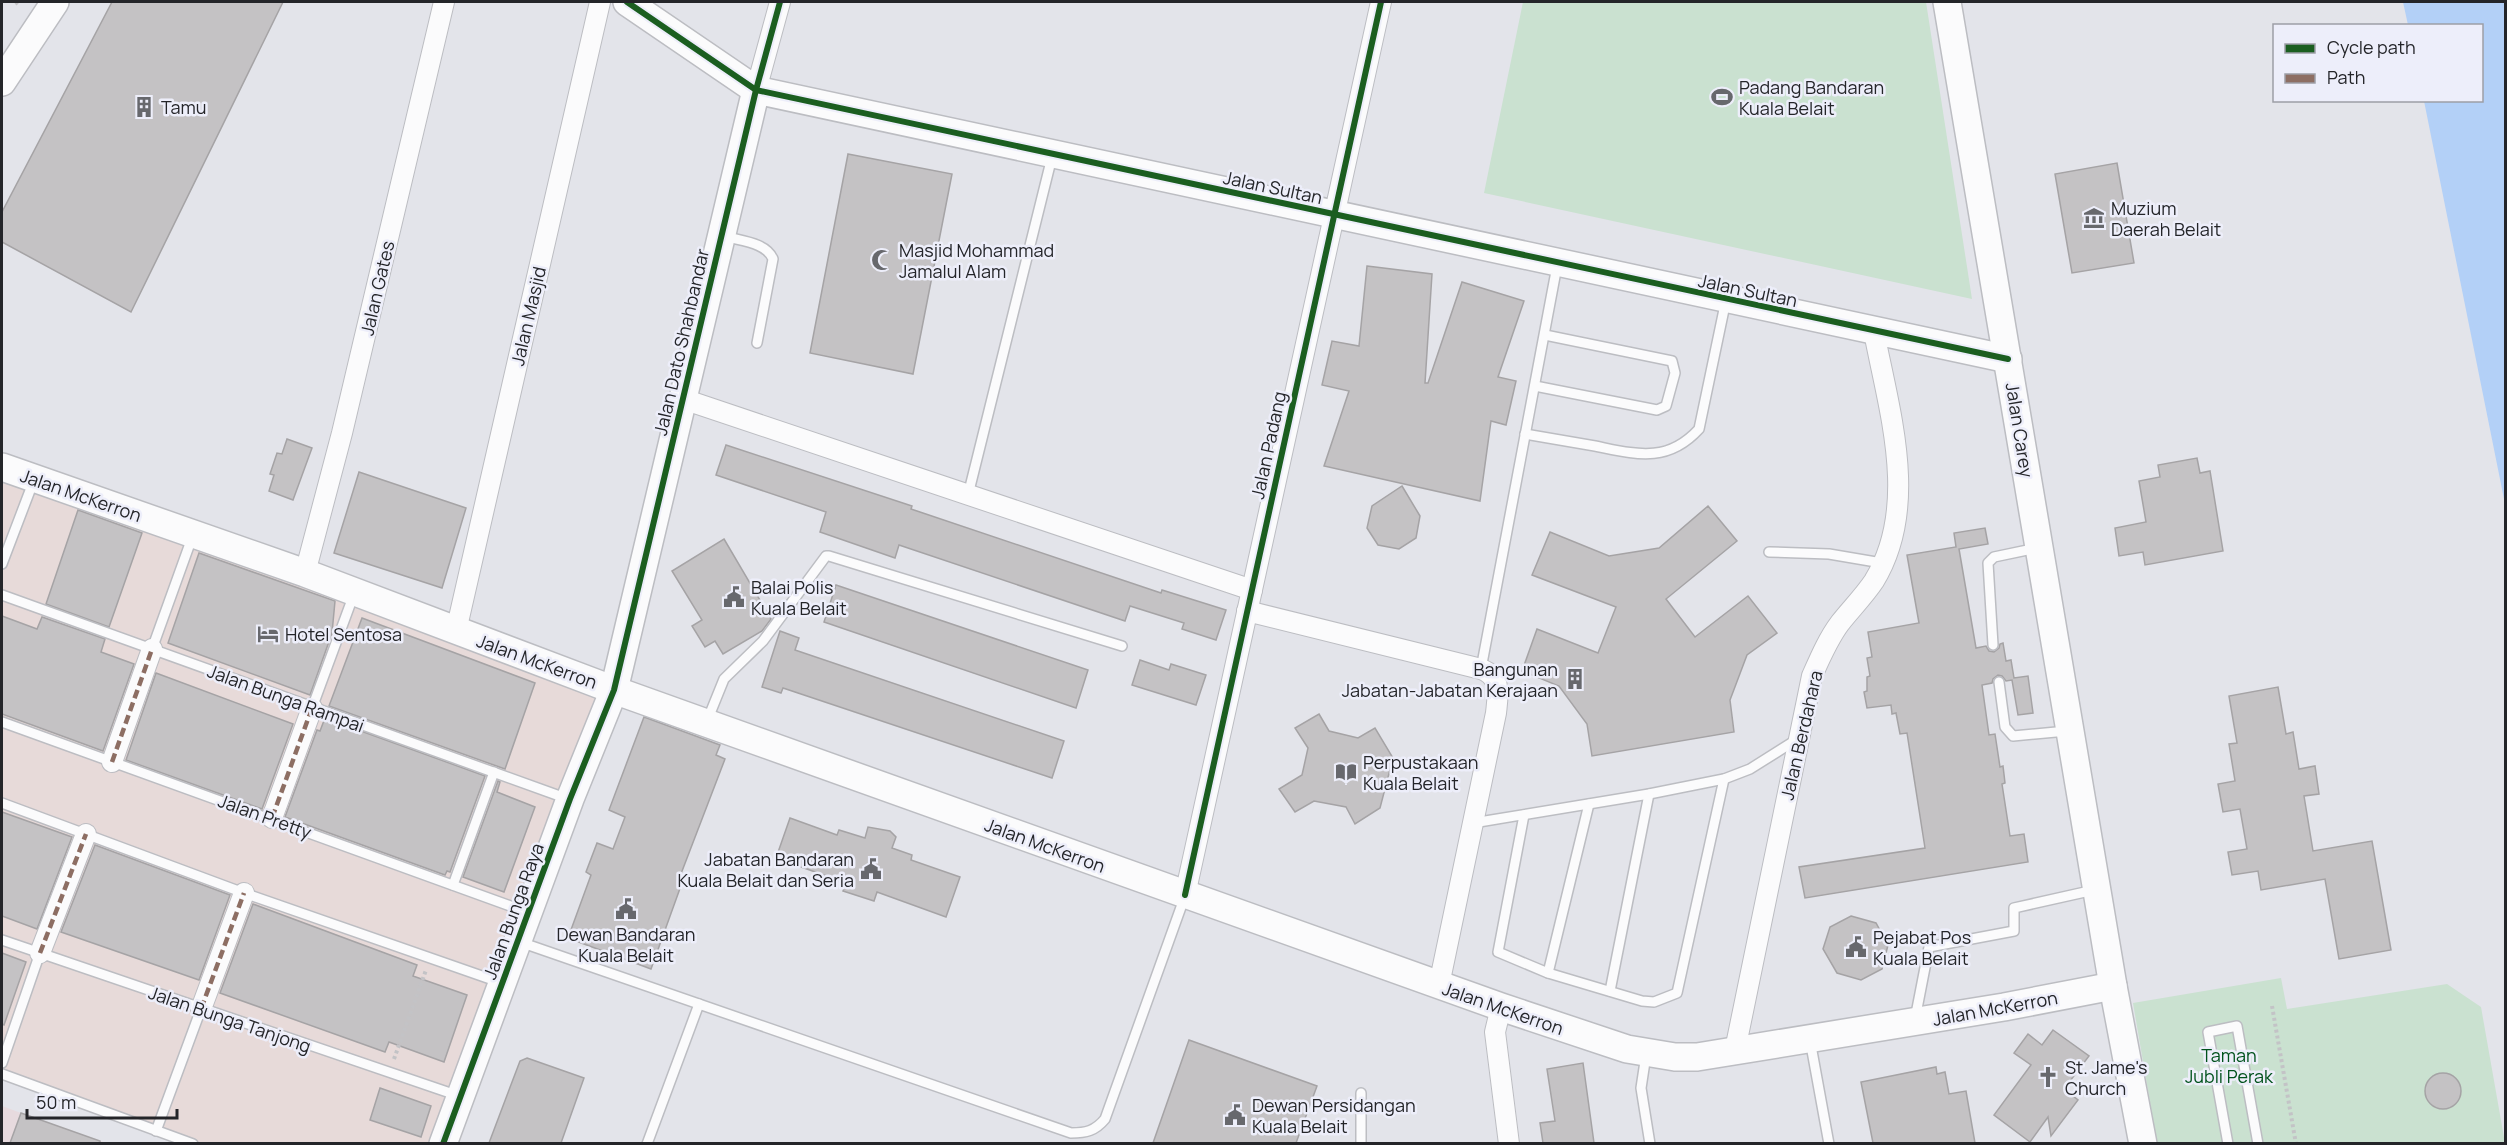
<svg xmlns="http://www.w3.org/2000/svg" width="2507" height="1145" font-family="Manrope,sans-serif">
<style>
.commercial{fill:#e7dad9}
.education{fill:#e7dade}
.green{fill:#cae1d0}
.water{fill:#b3d0f7}
.building{fill:#c4c2c4;stroke:#a5a3a5;stroke-width:1.5}
.lines{fill:none;stroke-linecap:round;stroke-linejoin:round}
.lane-casing{stroke:#bcbdc2;stroke-width:12}
.street-casing{stroke:#bcbdc2;stroke-width:22}
.secondary-casing{stroke:#bcbdc2;stroke-width:30}
.path{stroke:#c3c3c6;stroke-width:4;stroke-dasharray:3 3;stroke-linecap:butt}
.lane{stroke:#fbfbfc;stroke-width:9}
.street{stroke:#fbfbfc;stroke-width:20}
.secondary{stroke:#fbfbfc;stroke-width:27}
.quiet{stroke:#8d6e63;stroke-width:4.5;stroke-dasharray:9 4.5;stroke-linecap:butt}
.cycleway-casing{stroke:#edeefa;stroke-width:10}
.cycleway{stroke:#1b5e20;stroke-width:6}
.labels{text-anchor:middle;dominant-baseline:central;stroke-width:5;stroke-linejoin:round;paint-order:stroke}
.poi-label{font-size:18px;fill:#242529;stroke:#edeefa;text-anchor:start}
.street-label{font-size:18px;fill:#242529;stroke:#edeefa}
.park-label{font-size:18px;fill:#00521c;stroke:#edeefa}
</style>
<rect width="100%" height="100%" fill="#e3e4ea"/>
<path class="commercial" d="M 2,468 L 614,690 L 443,1143 L 202,1143 L 2,1073 Z"/>
<path class="education" d="M 2,1106 L 21,1113 L 106,1143 L 2,1143 Z"/>
<g class="green">
<path d="M 1523,2 L 1926,2 L 1972,299 L 1484,193 Z"/>
<path d="M 2281,978 L 2287,1009 L 2447,984 L 2481,1007 L 2505,1143 L 2157,1143 L 2133,1003 Z"/>
</g>
<path class="water" d="M 2403,2 L 2505,2 L 2505,504 L 2424,101 L 2482,100 L 2482,26 L 2408,25 Z"/>
<g class="building">
<path d="M 112,2 L 283,2 L 131,312 L 2,242 L 2,212 Z"/>
<path d="M 848,154 L 952,174 L 913,374 L 810,353 Z"/>
<path d="M 2117,163 L 2134,263 L 2072,273 L 2055,174 Z"/>
<path d="M 1367,266 L 1432,274 L 1425,383 L 1428,383 L 1462,282 L 1524,301 L 1498,377 L 1516,381 L 1506,425 L 1491,421 L 1480,501 L 1324,466 L 1349,391 L 1322,385 L 1332,341 L 1359,346 Z"/>
<path d="M 287,439 L 312,448 L 293,500 L 269,491 L 274,475 L 270,474 L 277,453 L 282,454 Z"/>
<path d="M 726,445 L 912,506 L 911,509 L 1161,593 L 1162,590 L 1226,610 L 1216,640 L 1182,629 L 1184,623 L 1130,606 L 1125,621 L 899,545 L 895,558 L 820,532 L 826,512 L 716,475 Z"/>
<path d="M 2197,458 L 2200,473 L 2210,471 L 2223,551 L 2145,565 L 2143,552 L 2119,556 L 2115,528 L 2146,522 L 2139,481 L 2160,477 L 2158,465 Z"/>
<path d="M 359,472 L 466,508 L 442,588 L 334,553 Z"/>
<path d="M 1402,486 L 1420,516 L 1416,538 L 1399,549 L 1378,545 L 1367,528 L 1372,506 Z"/>
<path d="M 1708,506 L 1737,541 L 1666,599 L 1695,637 L 1748,596 L 1777,633 L 1747,655 L 1730,700 L 1734,732 L 1592,756 L 1587,724 L 1559,686 L 1522,671 L 1537,629 L 1598,653 L 1616,607 L 1532,575 L 1550,532 L 1609,556 L 1659,548 Z"/>
<path d="M 78,510 L 142,533 L 109,627 L 46,604 Z"/>
<path d="M 1985,528 L 1988,544 L 1959,549 L 1976,648 L 1986,646 L 1989,651 L 1994,652 L 1999,648 L 2000,644 L 2003,643 L 2006,661 L 2011,660 L 2014,678 L 2028,676 L 2033,713 L 2018,715 L 2012,680 L 2006,681 L 2002,676 L 1998,675 L 1993,679 L 1992,683 L 1982,685 L 1989,735 L 1995,734 L 2000,767 L 2003,766 L 2005,783 L 2002,784 L 2010,836 L 2024,834 L 2028,862 L 1805,898 L 1799,867 L 1925,848 L 1907,733 L 1900,734 L 1896,713 L 1892,714 L 1891,705 L 1867,708 L 1864,692 L 1867,691 L 1867,677 L 1870,676 L 1867,658 L 1872,657 L 1868,632 L 1919,623 L 1907,555 L 1956,547 L 1954,533 Z"/>
<path d="M 724,539 L 771,619 L 762,631 L 723,654 L 715,641 L 705,647 L 692,626 L 702,620 L 672,571 Z"/>
<path d="M 199,553 L 335,601 L 332,633 L 310,695 L 168,643 Z"/>
<path d="M 836,585 L 1088,670 L 1076,708 L 824,622 Z"/>
<path d="M 2,616 L 37,629 L 42,617 L 105,639 L 101,652 L 134,664 L 103,751 L 2,714 Z"/>
<path d="M 362,618 L 535,683 L 505,769 L 329,706 Z"/>
<path d="M 780,631 L 799,638 L 795,650 L 1064,741 L 1052,778 L 783,688 L 781,693 L 762,687 Z"/>
<path d="M 1140,660 L 1169,670 L 1171,664 L 1206,675 L 1196,705 L 1132,685 Z"/>
<path d="M 156,673 L 293,724 L 262,809 L 126,760 Z"/>
<path d="M 2278,687 L 2286,734 L 2293,732 L 2299,769 L 2315,766 L 2319,794 L 2304,796 L 2313,851 L 2372,841 L 2391,950 L 2339,959 L 2325,879 L 2261,890 L 2258,871 L 2232,875 L 2228,852 L 2247,849 L 2240,809 L 2223,812 L 2218,784 L 2235,781 L 2229,744 L 2237,743 L 2229,696 Z"/>
<path d="M 1319,714 L 1329,731 L 1358,738 L 1375,728 L 1393,758 L 1380,808 L 1355,824 L 1346,807 L 1314,801 L 1295,812 L 1279,789 L 1302,775 L 1308,748 L 1295,728 Z"/>
<path d="M 644,717 L 720,745 L 716,755 L 725,759 L 679,879 L 683,880 L 651,969 L 568,938 L 591,875 L 586,872 L 597,843 L 613,849 L 625,817 L 609,810 Z"/>
<path d="M 325,718 L 485,776 L 450,872 L 447,871 L 445,875 L 285,817 L 317,730 L 320,731 Z"/>
<path d="M 498,781 L 500,782 L 497,792 L 535,807 L 504,892 L 463,877 Z"/>
<path d="M 2,812 L 72,837 L 37,929 L 2,916 Z"/>
<path d="M 790,818 L 837,835 L 839,830 L 865,838 L 868,827 L 890,831 L 896,837 L 892,848 L 912,855 L 911,860 L 960,877 L 946,917 L 877,892 L 874,901 L 843,891 L 846,883 L 776,858 Z"/>
<path d="M 95,845 L 230,895 L 199,980 L 61,932 Z"/>
<path d="M 253,904 L 417,965 L 413,976 L 467,995 L 444,1062 L 389,1042 L 385,1052 L 220,993 Z"/>
<path d="M 1851,916 L 1876,923 L 1888,945 L 1882,969 L 1861,980 L 1837,973 L 1823,949 L 1830,927 Z"/>
<path d="M 2,953 L 26,962 L 4,1025 L 2,1024 Z"/>
<path d="M 2053,1030 L 2089,1056 L 2064,1089 L 2078,1100 L 2051,1136 L 2048,1117 L 2030,1142 L 1994,1115 L 2031,1065 L 2014,1053 L 2028,1034 L 2042,1045 Z"/>
<path d="M 1189,1040 L 1317,1086 L 1296,1143 L 1153,1143 Z"/>
<path d="M 527,1058 L 584,1078 L 561,1143 L 489,1143 L 520,1061 Z"/>
<path d="M 1583,1063 L 1594,1143 L 1543,1143 L 1540,1123 L 1555,1121 L 1547,1069 Z"/>
<path d="M 1936,1067 L 1937,1074 L 1945,1072 L 1949,1094 L 1966,1091 L 1975,1143 L 1873,1143 L 1861,1082 Z"/>
<circle cx="2443" cy="1091" r="18"/>
<path d="M 380,1088 L 431,1106 L 421,1137 L 370,1120 Z"/>
<path d="M 21,1113 L 100,1141 L 100,1143 L 10,1143 Z"/>
</g>
<g class="lines">
<defs>
<g id="lane">
<path d="M 724,236 C 740,241 766,242 773,259 L 757,343"/>
<path d="M 1535,386 L 1657,410 L 1666,406 L 1675,373 L 1672,361 L 1545,335"/>
<path d="M 1525,434 C 1548,438 1572,442 1595,446 C 1635,454 1667,464 1699,429 L 1726,300"/>
<path d="M 968,495 L 1052,157"/>
<path d="M 1769,552 L 1829,554 L 1882,563"/>
<path d="M 2,564 L 34,480"/>
<path d="M 2,595 L 568,799"/>
<path d="M 1993,645 L 1988,563 L 1994,557 L 2037,548"/>
<path d="M 152,649 L 193,535"/>
<path d="M 1481,669 L 1557,266"/>
<path d="M 1999,682 L 2005,727 L 2013,736 L 2067,731"/>
<path d="M 312,708 L 354,594"/>
<path d="M 707,721 L 724,679 L 763,641 L 826,556 L 829,556 L 1122,646"/>
<path d="M 2,722 L 527,912"/>
<path d="M 2,803 L 244,893 L 499,982"/>
<path d="M 1524,815 L 1498,952 L 1548,973 L 1642,1001 L 1654,1002 L 1677,993 L 1724,779"/>
<path d="M 1473,823 L 1649,794 L 1724,779 L 1750,769 L 1796,740"/>
<path d="M 453,885 L 494,772"/>
<path d="M 2,940 L 459,1096"/>
<path d="M 520,942 L 1071,1133 C 1086,1133 1095,1131 1105,1119 L 1185,896"/>
<path d="M 1548,973 L 1589,804"/>
<path d="M 1610,991 L 1649,794"/>
<path d="M 1915,1019 L 1929,947 L 2014,931 L 2014,908 L 2094,890"/>
<path d="M 1810,1040 L 1829,1144"/>
<path d="M 1646,1055 L 1641,1088 L 1650,1144"/>
<path d="M 2,1063 L 40,953"/>
<path d="M 2,1074 L 193,1144"/>
<path d="M 156,1131 L 201,1009"/>
<path d="M 647,1144 L 699,1004"/>
<path d="M 1361,1144 L 1361,1093"/>
<path d="M 2228,1144 L 2208,1032 L 2237,1026 L 2258,1144"/>
</g>
<g id="street">
<path d="M 756,90 L 780,2"/>
<path d="M 683,399 L 1252,590"/>
<path d="M 305,573 L 342,433 L 444,2"/>
<path d="M 1247,611 L 1481,669 C 1502,677 1498,694 1496,713 L 1439,985"/>
<path d="M 456,631 L 600,2"/>
<path d="M 112,762 L 152,649"/>
<path d="M 272,818 L 312,708"/>
<path d="M 1185,895 L 1381,2"/>
<path d="M 40,953 L 86,834"/>
<path d="M 1501,1007 L 1495,1032 L 1509,1144"/>
<path d="M 201,1009 L 244,893"/>
<path d="M 1735,1050 L 1812,676 C 1820,658 1828,639 1840,623 C 1851,609 1864,596 1874,581 C 1920,506 1889,411 1874,332"/>
</g>
<g id="secondary">
<path d="M 627,2 L 756,90 L 2008,359"/>
<path d="M 1947,2 L 2113,986 L 2143,1144"/>
<path d="M 2,82 L 55,2"/>
<path d="M 2,467 L 305,573 L 614,690 L 1501,1007 L 1627,1049 L 1675,1057 L 1697,1057 L 2004,1007 L 2113,986"/>
<path d="M 443,1144 L 570,799 L 614,690 L 756,90"/>
</g>
</defs>
<use href="#lane" class="lane-casing"/>
<use href="#street" class="street-casing"/>
<use href="#secondary" class="secondary-casing"/>
<g class="path">
<path d="M 16,2 L 18,4"/>
<path d="M 2272,1006 L 2296,1144"/>
<path d="M 394,1059 L 426,970"/>
</g>
<use href="#lane" class="lane"/>
<use href="#street" class="street"/>
<use href="#secondary" class="secondary"/>
<g class="quiet">
<path d="M 112,762 L 152,649"/>
<path d="M 272,818 L 312,708"/>
<path d="M 40,953 L 86,834"/>
<path d="M 201,1009 L 244,893"/>
</g>
<defs>
<g id="cycleway">
<path d="M 627,2 L 756,90 L 2008,359"/>
<path d="M 1185,895 L 1381,2"/>
<path d="M 443,1144 L 570,799 L 614,690 L 756,90 L 780,2"/>
</g>
</defs>
<use href="#cycleway" class="cycleway-casing"/>
<use href="#cycleway" class="cycleway"/>
</g>
<defs>
<symbol id="stadium-bare" viewBox="-9 -9 18 18"><path d="M0-5a6.5 5 0 1 0 0 10a6.5 5 0 1 0 0-10ZM-3.5-1.8h7v3.6h-7Z" fill="#67686d" stroke="#edeefa" stroke-width="2.5" paint-order="stroke"/></symbol>
<symbol id="building-bare" viewBox="-9 -9 18 18"><path d="M-4-6H4V6H1V3H-1V6H-4ZM-2.5-4.3h1.7v1.8h-1.7ZM.8-4.3h1.7v1.8H.8ZM-2.5-1h1.7V.8h-1.7ZM.8-1h1.7V.8H.8Z" fill="#67686d" stroke="#edeefa" stroke-width="2.5" paint-order="stroke"/></symbol>
<symbol id="museum-bare" viewBox="-9 -9 18 18"><path d="M0-6L6-3V-2H-6V-3ZM-5-1h2V3h-2ZM-1-1h2V3h-2ZM3-1h2V3H3ZM-6 4H6V6H-6Z" fill="#67686d" stroke="#edeefa" stroke-width="2.5" paint-order="stroke"/></symbol>
<symbol id="mosque-bare" viewBox="-9 -9 18 18"><path d="M3.5-4.9A6 6 0 1 0 3.5 4.9A5 5 0 1 1 3.5-4.9Z" fill="#67686d" stroke="#edeefa" stroke-width="2.5" paint-order="stroke"/></symbol>
<symbol id="civic-bare" viewBox="-9 -9 18 18"><path d="M-.6-6.5H3V-4.5H.6V-3L4-1V1h2V6H-6V1h2V-1L-.6-3ZM-1.2 2.5V6h2.4V2.5Z" fill="#67686d" stroke="#edeefa" stroke-width="2.5" paint-order="stroke"/></symbol>
<symbol id="hotel-bare" viewBox="-9 -9 18 18"><path d="M-6-4.5h1.5V1H6V5H4.5V3h-9V5H-6ZM-4 0a1.8 1.8 0 1 1 3.6 0ZM.5 0V-2.5h3Q6-2.5 6 0Z" fill="#67686d" stroke="#edeefa" stroke-width="2.5" paint-order="stroke"/></symbol>
<symbol id="library-bare" viewBox="-9 -9 18 18"><path d="M-6-4Q-3-5.5-.7-3.5V5Q-3 3-6 4ZM6-4Q3-5.5 .7-3.5V5Q3 3 6 4Z" fill="#67686d" stroke="#edeefa" stroke-width="2.5" paint-order="stroke"/></symbol>
<symbol id="church-bare" viewBox="-9 -9 18 18"><path d="M-1.2-6h2.4v3.5h3.3v2.4h-3.3V6h-2.4V-.1h-3.3v-2.4h3.3Z" fill="#67686d" stroke="#edeefa" stroke-width="2.5" paint-order="stroke"/></symbol>
</defs>
<g fill-rule="evenodd">
<use href="#stadium-bare" x="1707" y="82" width="30" height="30"/>
<use href="#building-bare" x="129" y="92" width="30" height="30"/>
<use href="#museum-bare" x="2079" y="203" width="30" height="30"/>
<use href="#mosque-bare" x="867" y="245" width="30" height="30"/>
<use href="#civic-bare" x="719" y="582" width="30" height="30"/>
<use href="#hotel-bare" x="253" y="619" width="30" height="30"/>
<use href="#building-bare" x="1560" y="664" width="30" height="30"/>
<use href="#library-bare" x="1331" y="757" width="30" height="30"/>
<use href="#civic-bare" x="856" y="854" width="30" height="30"/>
<use href="#civic-bare" x="611" y="894" width="30" height="30"/>
<use href="#civic-bare" x="1841" y="932" width="30" height="30"/>
<use href="#church-bare" x="2033" y="1062" width="30" height="30"/>
<use href="#civic-bare" x="1220" y="1100" width="30" height="30"/>
</g>
<g class="labels">
<g class="poi-label">
<text x="1739" y="87">Padang Bandaran<tspan x="1739" dy="21">Kuala Belait</tspan></text>
<text x="161" y="107">Tamu</text>
<text x="2111" y="208">Muzium<tspan x="2111" dy="21">Daerah Belait</tspan></text>
<text x="899" y="250">Masjid Mohammad<tspan x="899" dy="21">Jamalul Alam</tspan></text>
<text x="751" y="587">Balai Polis<tspan x="751" dy="21">Kuala Belait</tspan></text>
<text x="285" y="634">Hotel Sentosa</text>
<text x="1558" y="669" text-anchor="end">Bangunan<tspan x="1558" dy="21">Jabatan-Jabatan Kerajaan</tspan></text>
<text x="1363" y="762">Perpustakaan<tspan x="1363" dy="21">Kuala Belait</tspan></text>
<text x="854" y="859" text-anchor="end">Jabatan Bandaran<tspan x="854" dy="21">Kuala Belait dan Seria</tspan></text>
<text x="626" y="934" text-anchor="middle">Dewan Bandaran<tspan x="626" dy="21">Kuala Belait</tspan></text>
<text x="1873" y="937">Pejabat Pos<tspan x="1873" dy="21">Kuala Belait</tspan></text>
<text x="2065" y="1067">St. Jame's<tspan x="2065" dy="21">Church</tspan></text>
<text x="1252" y="1105">Dewan Persidangan<tspan x="1252" dy="21">Kuala Belait</tspan></text>
</g>
<g class="street-label">
<text transform="translate(1273 187) rotate(12)">Jalan Sultan</text>
<text transform="translate(377 288) rotate(-77)">Jalan Gates</text>
<text transform="translate(1748 290) rotate(12)">Jalan Sultan</text>
<text transform="translate(528 316) rotate(-77)">Jalan Masjid</text>
<text transform="translate(681 342) rotate(-77)">Jalan Dato Shahbandar</text>
<text transform="translate(2020 430) rotate(81)">Jalan Carey</text>
<text transform="translate(1268 445) rotate(-78)">Jalan Padang</text>
<text transform="translate(81 495) rotate(19)">Jalan McKerron</text>
<text transform="translate(537 661) rotate(20)">Jalan McKerron</text>
<text transform="translate(286 698) rotate(20)">Jalan Bunga Rampai</text>
<text transform="translate(1801 735) rotate(-77)">Jalan Berdahara</text>
<text transform="translate(265 816) rotate(20)">Jalan Pretty</text>
<text transform="translate(1045 845) rotate(20)">Jalan McKerron</text>
<text transform="translate(513 911) rotate(-70)">Jalan Bunga Raya</text>
<text transform="translate(1503 1008) rotate(19)">Jalan McKerron</text>
<text transform="translate(1995 1008) rotate(-10)">Jalan McKerron</text>
<text transform="translate(230 1019) rotate(19)">Jalan Bunga Tanjong</text>
</g>
<g class="park-label">
<text x="2229" y="1055">Taman<tspan x="2229" dy="21">Jubli Perak</tspan></text>
</g>
</g>
<rect width="2507" height="1145" fill="none" stroke="#242529" stroke-width="6"/>
<rect x="2273" y="24" width="210" height="78" fill="#edeefa" stroke="#9d9ea6" stroke-width="1.5"/>
<rect x="2285" y="44" width="30" height="9" fill="#1b5e20" stroke="#9d9ea6" stroke-width="1.5"/>
<text x="2327" y="54" font-size="18" fill="#242529">Cycle path</text>
<rect x="2285" y="74" width="30" height="9" fill="#8d6e63" stroke="#9d9ea6" stroke-width="1.5"/>
<text x="2327" y="84" font-size="18" fill="#242529">Path</text>
<path d="M27 1109v9h150v-9" fill="none" stroke="#242529" stroke-width="3"/>
<text x="36" y="1109" font-size="18" fill="#242529" stroke="#edeefa" stroke-width="4.5" paint-order="stroke">50 m</text>
</svg>
